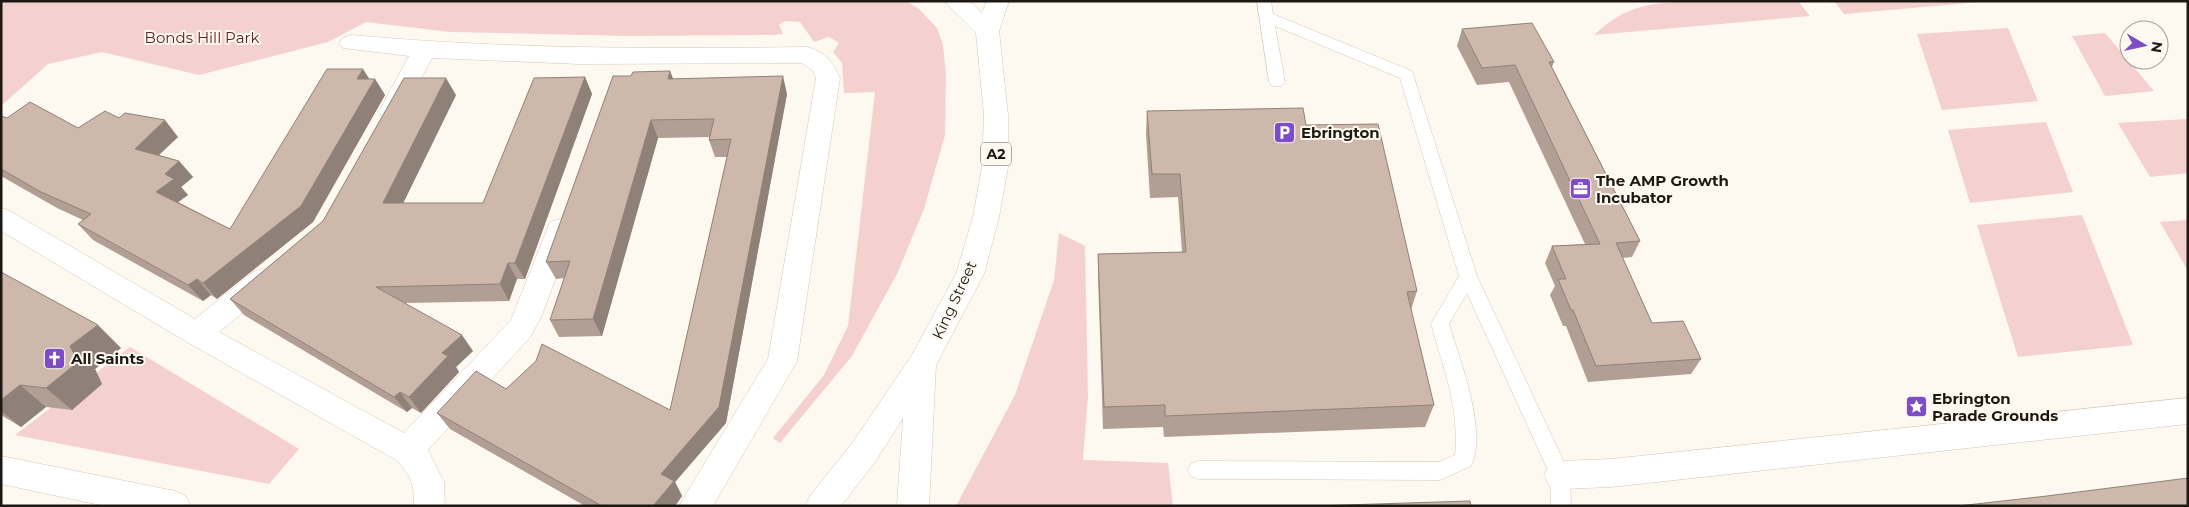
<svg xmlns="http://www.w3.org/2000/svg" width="2189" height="507" font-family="Montserrat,sans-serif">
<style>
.green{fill:#f4d1cf}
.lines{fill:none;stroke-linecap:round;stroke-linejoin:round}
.lane-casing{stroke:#d5c8b5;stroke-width:1}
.street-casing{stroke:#d5c8b5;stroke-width:1}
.secondary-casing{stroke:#d5c8b5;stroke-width:1}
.highway-casing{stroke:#d5c8b5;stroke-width:1}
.lane{fill:#fff;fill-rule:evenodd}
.street{fill:#fff;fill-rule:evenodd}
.secondary{fill:#fff;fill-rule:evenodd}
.highway{fill:#fff;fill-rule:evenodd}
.wall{fill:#b19e94}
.shaded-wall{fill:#908178}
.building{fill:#ceb8ac;stroke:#908178}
.labels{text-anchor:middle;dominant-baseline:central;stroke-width:4;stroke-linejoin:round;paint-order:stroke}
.shield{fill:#fdf8f0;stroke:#605b55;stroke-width:1}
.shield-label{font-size:14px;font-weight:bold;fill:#1d1812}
.park-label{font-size:15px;fill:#5f2224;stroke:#fdf8f0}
.poi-label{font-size:15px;font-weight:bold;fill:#1d1812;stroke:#fdf8f0;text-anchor:start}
.street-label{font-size:15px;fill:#1d1812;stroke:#fdf8f0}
</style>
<rect width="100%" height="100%" fill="#fdf8f0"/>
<g class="green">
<path d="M 1,1 L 907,1 L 919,9 L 937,28 L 943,45 L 946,75 L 945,135 L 924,209 L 897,274 L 852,356 L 780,443 L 773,438 L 824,375 L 848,326 L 875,92 L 844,93 L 842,63 L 833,52 L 839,43 L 829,37 L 814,42 L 800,22 L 785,21 L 779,25 L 783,34 L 771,35 L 630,36 L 450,32 L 366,22 L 328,42 L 199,75 L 102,52 L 48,64 L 1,106 Z"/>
<path d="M 1694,1 L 1798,1 L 1810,16 L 1594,35 C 1627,4 1651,3 1694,1 Z"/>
<path d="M 1834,1 L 1991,1 L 1844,14 Z"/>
<path d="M 2008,28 L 2038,101 L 1942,110 L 1917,34 Z"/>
<path d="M 2105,33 L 2154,91 L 2105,96 L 2072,36 Z"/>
<path d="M 2188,119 L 2188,173 L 2150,177 L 2118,123 Z"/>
<path d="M 2046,122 L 2073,192 L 1970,203 L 1948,130 Z"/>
<path d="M 2082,215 L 2133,345 L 2018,357 L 1977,225 Z"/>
<path d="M 2188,220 L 2188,271 L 2160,222 Z"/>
<path d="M 1059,233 L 1085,246 L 1088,397 L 1083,460 L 1168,463 L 1173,506 L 956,506 L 1015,395 L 1054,280 Z"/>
<path d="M 130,347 L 299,449 L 269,484 L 15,435 Z"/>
</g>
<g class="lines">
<defs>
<path id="lane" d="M 1257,1 L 1271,1 L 1273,14 L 1412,71 L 1477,276 L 1570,475 L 1571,506 L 1551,506 L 1550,475 L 1467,293 L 1449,324 C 1460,361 1488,431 1471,466 L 1440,480 L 1198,479 L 1191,476 L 1188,470 L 1191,464 L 1198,461 L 1439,462 L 1455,455 C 1460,410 1443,366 1431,324 L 1459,276 L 1400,78 L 1275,26 L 1285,82 L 1282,86 L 1272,86 L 1269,82 Z"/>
<g id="street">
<path d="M 351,35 C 503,49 655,49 807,47 C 825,52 833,62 840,78 L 797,361 L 713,506 L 679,506 L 768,359 L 816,78 L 812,70 L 802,63 L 579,64 L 432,58 L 400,117 L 391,120 L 382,117 L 379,111 L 409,56 L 343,48 L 339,43 L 343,38 Z"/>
<path d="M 1,208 L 10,211 L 195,319 L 253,272 L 263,269 L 273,272 L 277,280 L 273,288 L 219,332 L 404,433 L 511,320 L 550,222 L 560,219 L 570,222 L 574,229 L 542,315 L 531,336 L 428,450 L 444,482 L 445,506 L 413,506 C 416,486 410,473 396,460 L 187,342 L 1,231 Z"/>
<path d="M 2188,398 L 2188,424 L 1611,487 L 1560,489 L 1549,485 L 1544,475 L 1549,465 L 1560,461 L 1611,459 Z"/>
</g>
<path id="secondary" d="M 1,456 L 175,491 L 186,496 L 191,506 L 105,506 L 1,484 Z"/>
<path id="highway" d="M 944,1 L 969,1 L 982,13 L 987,1 L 1009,1 L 999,31 L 1008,115 L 1008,167 L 999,217 L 984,274 L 936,365 L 929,506 L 897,506 L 903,418 L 875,462 L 841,506 L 805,506 L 810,496 L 853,442 L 912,355 L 956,274 L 973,217 L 982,167 L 984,115 L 976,33 Z"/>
</defs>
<use href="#lane" class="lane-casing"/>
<use href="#street" class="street-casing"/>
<use href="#secondary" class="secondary-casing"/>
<use href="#highway" class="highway-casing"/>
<use href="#lane" class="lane"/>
<use href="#street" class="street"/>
<use href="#secondary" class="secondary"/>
<use href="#highway" class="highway"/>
</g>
<g class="wall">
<path d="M 1462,29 L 1554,62 L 1552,67 L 1640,241 L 1632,257 L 1622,258 L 1652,323 L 1701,359 L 1691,374 L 1588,382 L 1566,326 L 1563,326 L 1550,295 L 1555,286 L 1545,263 L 1552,246 L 1585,244 L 1509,82 L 1477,85 L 1457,46 Z"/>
<path d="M 670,71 L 673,79 L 787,94 L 726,423 L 675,482 L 682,496 L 675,506 L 585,506 L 450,429 L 437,413 L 506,389 L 670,410 L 727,157 L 715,157 L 709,140 L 710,137 L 658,138 L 602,336 L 559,337 L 550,320 L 564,278 L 556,279 L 546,262 L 631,76 Z"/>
<path d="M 585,77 L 592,94 L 525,279 L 517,279 L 509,301 L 405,303 L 473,351 L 456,367 L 459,372 L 421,413 L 412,408 L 407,412 L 244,315 L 230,299 L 323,221 L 456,95 L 403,203 L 483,203 Z"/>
<path d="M 370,79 L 375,79 L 385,95 L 313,222 L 217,299 L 211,295 L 203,301 L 93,240 L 78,224 L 83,220 L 57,208 L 1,176 L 1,116 L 7,118 L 78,128 L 119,118 L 178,137 L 159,155 L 179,161 L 193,177 L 181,187 L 188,195 L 178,202 L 230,229 Z"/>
<path d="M 1147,111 L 1306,125 L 1417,291 L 1411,310 L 1434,405 L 1425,427 L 1164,437 L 1163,427 L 1103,429 L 1098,277 L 1098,254 L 1182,252 L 1178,197 L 1150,198 L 1146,134 Z"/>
<path d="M 1,272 L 121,348 L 95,369 L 102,384 L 72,410 L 46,407 L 21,427 L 1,415 Z"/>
</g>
<g class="shaded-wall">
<path d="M 363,69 L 372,83 L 375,79 L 385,95 L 313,222 L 217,299 L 203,283 L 357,79 Z"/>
<path d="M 670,71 L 677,89 L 668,79 Z"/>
<path d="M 783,76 L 787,94 L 726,423 L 675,482 L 682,496 L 675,506 L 653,506 L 661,474 Z"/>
<path d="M 585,77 L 592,94 L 525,279 L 515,263 Z"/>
<path d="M 446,78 L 456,95 L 395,220 L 383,203 Z"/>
<path d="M 165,120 L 178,137 L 148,165 L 135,149 Z"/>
<path d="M 651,120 L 658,138 L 602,336 L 593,319 Z"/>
<path d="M 179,161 L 193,177 L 181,187 L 188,195 L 170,208 L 156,192 L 165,174 Z"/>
<path d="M 508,263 L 517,279 L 509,301 L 500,284 Z"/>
<path d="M 197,279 L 211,295 L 203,301 L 188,285 Z"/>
<path d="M 98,325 L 121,348 L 95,369 L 102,384 L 72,410 L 46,388 L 70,346 Z"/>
<path d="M 462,335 L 473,351 L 456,367 L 459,372 L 421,413 L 409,397 L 442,353 Z"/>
<path d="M 20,385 L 46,407 L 21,427 L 1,411 L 1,400 Z"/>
<path d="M 400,392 L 412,408 L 407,412 L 394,397 Z"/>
</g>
<g class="building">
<path d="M 1532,23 L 1554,62 L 1549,62 L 1640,241 L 1616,243 L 1652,323 L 1683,321 L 1701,359 L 1596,366 L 1573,310 L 1571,310 L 1558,279 L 1566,279 L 1552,246 L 1600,244 L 1515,65 L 1482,68 L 1462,29 Z"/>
<path d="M 327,69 L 363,69 L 357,79 L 375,79 L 301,206 L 203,283 L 197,279 L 188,285 L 78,224 L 91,214 L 41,192 L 1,169 L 1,116 L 7,118 L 30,102 L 78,128 L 105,111 L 119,118 L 125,113 L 165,120 L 135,149 L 179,161 L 165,174 L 174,179 L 156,192 L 230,229 Z"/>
<path d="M 670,71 L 668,79 L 783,76 L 719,407 L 661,474 L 674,481 L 653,506 L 602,506 L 437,413 L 476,371 L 506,389 L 536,361 L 542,344 L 670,410 L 731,139 L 709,140 L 714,119 L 651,120 L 593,319 L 550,320 L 570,261 L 546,262 L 613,76 L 631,76 L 633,72 Z"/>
<path d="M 585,77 L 515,263 L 508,263 L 500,284 L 376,287 L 462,335 L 442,353 L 448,356 L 409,397 L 400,392 L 394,397 L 230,299 L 323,221 L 404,78 L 446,78 L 383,203 L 483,203 L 534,78 Z"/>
<path d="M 1303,108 L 1306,125 L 1378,124 L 1417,291 L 1407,292 L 1434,405 L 1165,416 L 1165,405 L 1104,407 L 1098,254 L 1186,252 L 1180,174 L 1152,174 L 1147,111 Z"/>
<path d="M 1,272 L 98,325 L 70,346 L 78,362 L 46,388 L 20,385 L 1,400 Z"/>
<path d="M 2188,478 L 2188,506 L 1958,506 L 2047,496 Z"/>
<path d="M 1470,501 L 1471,506 L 1313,506 Z"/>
</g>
<defs>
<symbol id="parking-square" viewBox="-11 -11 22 22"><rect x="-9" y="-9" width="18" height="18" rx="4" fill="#7c4dc5" stroke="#fdf8f0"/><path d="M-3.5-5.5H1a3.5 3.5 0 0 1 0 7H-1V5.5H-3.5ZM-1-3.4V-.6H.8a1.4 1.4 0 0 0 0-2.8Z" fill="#fff"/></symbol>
<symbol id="office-square" viewBox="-11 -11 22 22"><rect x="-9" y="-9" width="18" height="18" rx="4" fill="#7c4dc5" stroke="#fdf8f0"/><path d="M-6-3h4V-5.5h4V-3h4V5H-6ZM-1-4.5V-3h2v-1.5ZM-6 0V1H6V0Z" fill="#fff"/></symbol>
<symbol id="church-square" viewBox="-11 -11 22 22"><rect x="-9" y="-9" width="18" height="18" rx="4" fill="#7c4dc5" stroke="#fdf8f0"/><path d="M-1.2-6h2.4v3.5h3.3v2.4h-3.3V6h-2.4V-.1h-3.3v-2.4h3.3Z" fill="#fff"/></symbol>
<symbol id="sight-square" viewBox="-11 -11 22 22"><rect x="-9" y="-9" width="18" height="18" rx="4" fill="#7c4dc5" stroke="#fdf8f0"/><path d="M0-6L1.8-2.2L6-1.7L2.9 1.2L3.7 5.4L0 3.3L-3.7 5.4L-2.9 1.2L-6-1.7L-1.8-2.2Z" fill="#fff"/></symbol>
</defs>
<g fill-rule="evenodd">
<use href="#parking-square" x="1272" y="120" width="25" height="25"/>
<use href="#office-square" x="1568" y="176" width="25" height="25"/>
<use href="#church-square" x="42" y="346" width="25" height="25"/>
<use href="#sight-square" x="1904" y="394" width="25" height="25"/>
</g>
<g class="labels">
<rect class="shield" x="981" y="142.5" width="30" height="23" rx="4"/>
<g class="shield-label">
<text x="996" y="154">A2</text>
</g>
<g class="park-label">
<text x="202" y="37">Bonds Hill Park</text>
</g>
<g class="poi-label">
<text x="1301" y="132">Ebrington</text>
<text x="1596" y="180">The AMP Growth<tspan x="1596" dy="17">Incubator</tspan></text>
<text x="71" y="358">All Saints</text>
<text x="1932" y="398">Ebrington<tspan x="1932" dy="17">Parade Grounds</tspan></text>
</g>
<g class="street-label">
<text transform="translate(954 300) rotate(-65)">King Street</text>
</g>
</g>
<rect width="2189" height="507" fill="none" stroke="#1d1812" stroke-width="5"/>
<g transform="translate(2144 45) rotate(99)"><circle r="24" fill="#fdf8f0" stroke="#a39e97"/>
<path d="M0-4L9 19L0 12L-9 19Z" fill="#7c4dc5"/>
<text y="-8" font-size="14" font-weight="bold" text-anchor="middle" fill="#1d1812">N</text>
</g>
</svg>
